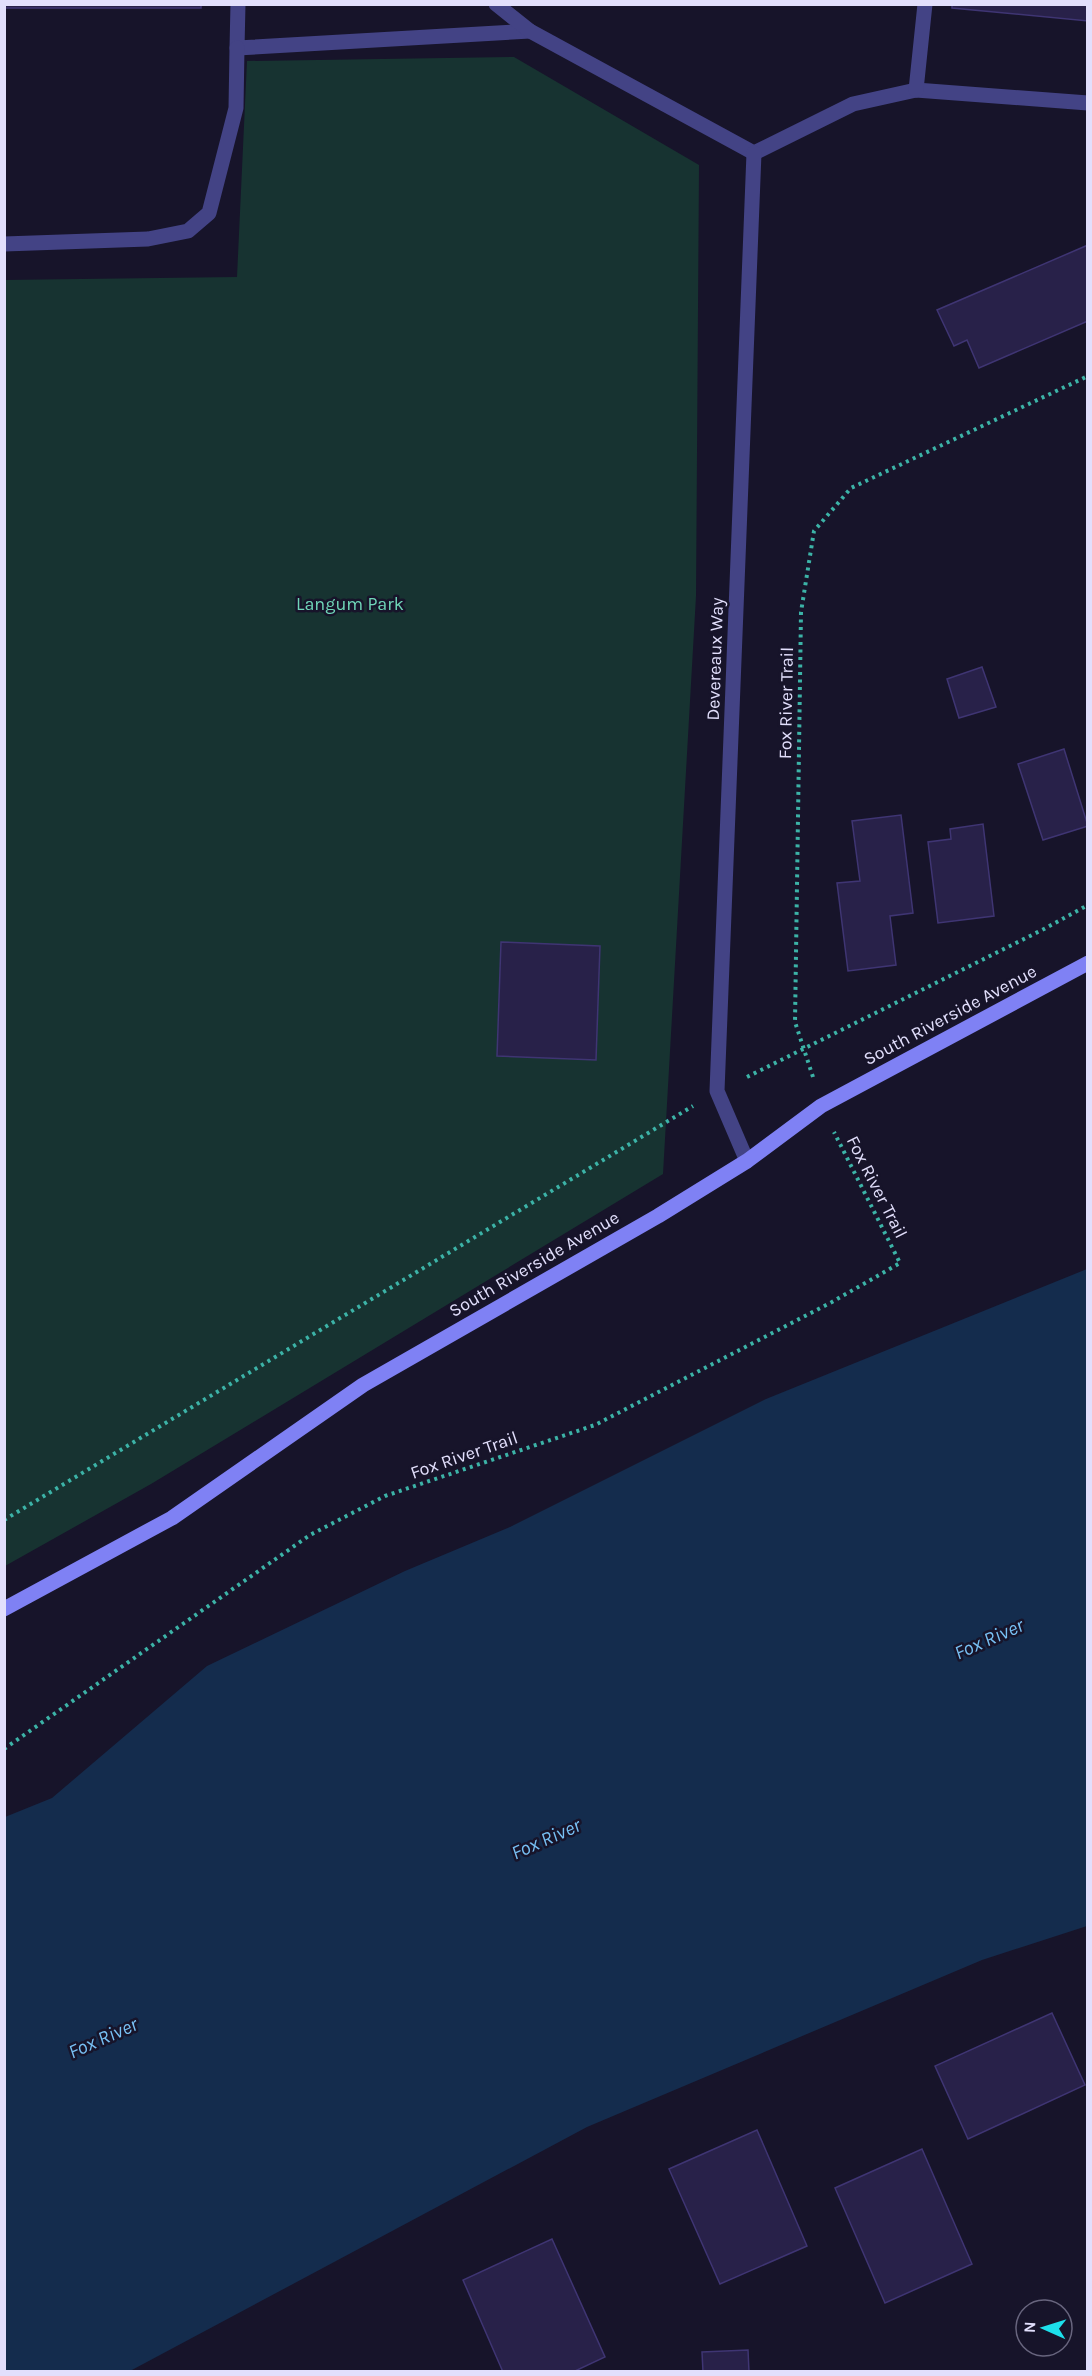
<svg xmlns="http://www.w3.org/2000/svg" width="1092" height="2376" font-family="Karla,sans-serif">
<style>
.green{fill:#173331}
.water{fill:#142c4d}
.building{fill:#282149;stroke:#3f3573;stroke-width:1.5}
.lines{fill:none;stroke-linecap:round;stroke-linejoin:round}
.path{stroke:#3cb3a7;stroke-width:4;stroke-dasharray:3 4.5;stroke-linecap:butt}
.lane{stroke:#434385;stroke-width:15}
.street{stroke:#434385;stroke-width:15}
.secondary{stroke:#7f81f4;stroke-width:15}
.labels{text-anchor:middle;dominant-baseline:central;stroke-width:5;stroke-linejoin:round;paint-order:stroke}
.park-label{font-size:18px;fill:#70d7b9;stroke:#17142a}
.street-label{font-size:18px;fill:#e2dffc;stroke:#17142a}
.water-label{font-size:20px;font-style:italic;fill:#77bff3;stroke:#17142a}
</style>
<rect width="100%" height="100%" fill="#17142a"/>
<path class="green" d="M 514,57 L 699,165 L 696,596 L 663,1174 L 151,1484 L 5,1566 L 4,280 L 237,277 L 247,61 Z"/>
<path class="water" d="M 1087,1269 L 1087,1926 L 982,1960 L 587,2127 L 130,2371 L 5,2371 L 5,1817 L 52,1798 L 207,1666 L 405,1571 L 510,1527 L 766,1399 Z"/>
<g class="building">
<rect x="4" y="4" width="197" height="4"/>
<path d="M 952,4 L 1088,4 L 1088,21 L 952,8 Z"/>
<path d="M 1088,245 L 1088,321 L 979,368 L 967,340 L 954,346 L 937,310 Z"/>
<path d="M 982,667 L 996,707 L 959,718 L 947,679 Z"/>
<path d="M 1064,749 L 1088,826 L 1043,840 L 1018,764 Z"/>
<path d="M 901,815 L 913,913 L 890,916 L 896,965 L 848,971 L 837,883 L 860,881 L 852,821 Z"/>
<path d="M 983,824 L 994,916 L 938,923 L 928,842 L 951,839 L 950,829 Z"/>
<path d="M 501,942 L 600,946 L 596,1060 L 497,1056 Z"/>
<path d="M 1052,2013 L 1085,2085 L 968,2139 L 935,2066 Z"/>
<path d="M 757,2130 L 807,2246 L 720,2284 L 669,2169 Z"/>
<path d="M 922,2149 L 972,2264 L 885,2303 L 835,2188 Z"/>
<path d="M 552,2239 L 605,2357 L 573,2372 L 503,2372 L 463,2280 Z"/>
<path d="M 748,2350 L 749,2372 L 703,2372 L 702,2352 Z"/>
</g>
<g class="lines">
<g class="path">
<path d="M 747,1077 L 1044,929 L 1088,905"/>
<path d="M 813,1077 L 795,1022 L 801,612 L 814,531 L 851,488 L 1088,376"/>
<path d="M 4,1520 L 693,1106"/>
<path d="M 4,1749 L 310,1535 L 385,1496 L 595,1425 L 832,1302 L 900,1263 L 834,1132"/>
</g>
<g class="lane">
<path d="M 238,4 L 237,48 L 530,31"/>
<path d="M 496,4 L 530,31 L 754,153 L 853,104 L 916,90 L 1088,103"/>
<path d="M 916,90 L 925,4"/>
<path d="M 4,244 L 148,239 L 188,231 L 209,213 L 236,108 L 237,48"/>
</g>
<path class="street" d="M 747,1161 L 717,1091 L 754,153"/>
<path class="secondary" d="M 4,1609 L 172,1518 L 363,1385 L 658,1216 L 747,1161 L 821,1106 L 1088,963"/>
</g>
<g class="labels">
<g class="park-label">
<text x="350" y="604">Langum Park</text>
</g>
<g class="street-label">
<text transform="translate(715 659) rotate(-88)">Devereaux Way</text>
<text transform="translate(786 703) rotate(-89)">Fox River Trail</text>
<text transform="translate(950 1015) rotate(-28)">South Riverside Avenue</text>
<text transform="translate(877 1187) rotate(63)">Fox River Trail</text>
<text transform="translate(534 1264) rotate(-30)">South Riverside Avenue</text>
<text transform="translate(464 1455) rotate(-19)">Fox River Trail</text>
</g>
<g class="water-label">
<text transform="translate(989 1639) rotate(-24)">Fox River</text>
<text transform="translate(546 1839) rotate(-24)">Fox River</text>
<text transform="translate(103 2038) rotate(-24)">Fox River</text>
</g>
</g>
<rect width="1092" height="2376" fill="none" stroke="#e2dffc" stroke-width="12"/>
<g transform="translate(1044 2328) rotate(273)"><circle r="28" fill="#17142a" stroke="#68657e" stroke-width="1.5"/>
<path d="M0-4.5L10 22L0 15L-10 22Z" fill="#1ddfeb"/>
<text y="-9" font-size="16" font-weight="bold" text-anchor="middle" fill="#e2dffc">N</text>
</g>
</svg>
